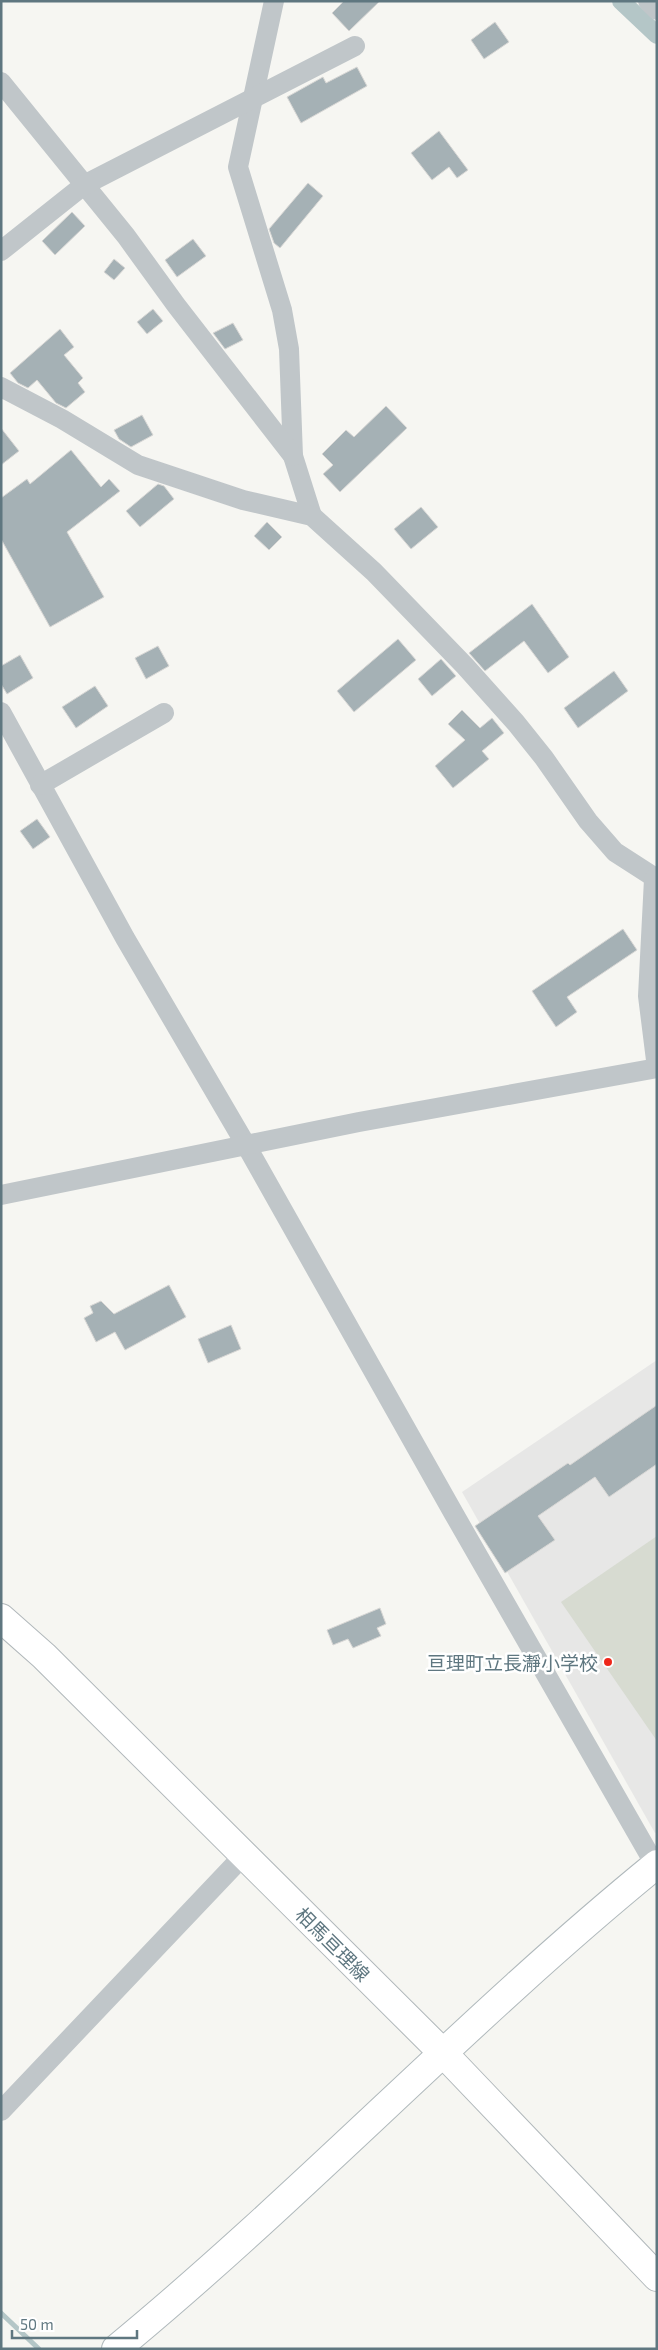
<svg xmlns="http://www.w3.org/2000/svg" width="658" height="2350" font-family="'Exo 2','Noto Sans JP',sans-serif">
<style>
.built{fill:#e7e7e6}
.park{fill:#d7dbd1}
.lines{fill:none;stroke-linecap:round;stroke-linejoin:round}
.stream{stroke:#b4c6c7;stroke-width:5}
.canal{stroke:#b4c6c7;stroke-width:18}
.building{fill:#a5b1b5;stroke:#d8d7d5}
.secondary-casing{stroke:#b0b9bc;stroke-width:30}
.primary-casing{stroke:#b1b8bb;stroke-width:30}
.street{stroke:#c0c6c9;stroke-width:20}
.secondary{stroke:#fff;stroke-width:28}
.primary{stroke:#fff;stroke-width:28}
.poi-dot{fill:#ee281b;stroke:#fff;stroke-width:2}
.labels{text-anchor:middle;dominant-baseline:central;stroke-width:5;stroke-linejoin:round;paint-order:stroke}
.poi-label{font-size:19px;fill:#5f7780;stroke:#fff;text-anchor:end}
.street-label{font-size:19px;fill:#5f7780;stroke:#fff}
</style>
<rect width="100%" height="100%" fill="#f6f6f2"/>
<path class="built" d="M 657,1360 L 657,1832 L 655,1833 L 462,1492 Z"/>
<path class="park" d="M 657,1536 L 657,1741 L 561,1602 Z"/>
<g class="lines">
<path class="stream" d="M 1,2313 L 39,2349"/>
<path class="canal" d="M 621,1 L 657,35"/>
</g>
<g class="building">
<path d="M 344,1 L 380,1 L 349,31 L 332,13 Z"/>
<path d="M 495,22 L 509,42 L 484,59 L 471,40 Z"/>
<path d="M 357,67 L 367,86 L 301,123 L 287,97 L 323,77 L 326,83 Z"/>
<path d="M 439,131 L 468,170 L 457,178 L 449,167 L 432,180 L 411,153 Z"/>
<path d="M 308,183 L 323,196 L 280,248 L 274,243 L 269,229 Z"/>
<path d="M 72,212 L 85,226 L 55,255 L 42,241 Z"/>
<path d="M 193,239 L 206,256 L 177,277 L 165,260 Z"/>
<path d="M 114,259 L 125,268 L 114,280 L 104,272 Z"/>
<path d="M 153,309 L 163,321 L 147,334 L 137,322 Z"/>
<path d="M 233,323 L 243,340 L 225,349 L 213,333 Z"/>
<path d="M 60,329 L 74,347 L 64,355 L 83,378 L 78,383 L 85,392 L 66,408 L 56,403 L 37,380 L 28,388 L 18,383 L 10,373 Z"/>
<path d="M 386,406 L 407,428 L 340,492 L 323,474 L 333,465 L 322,454 L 346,430 L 354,437 Z"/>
<path d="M 142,415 L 153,435 L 131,447 L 119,439 L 114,430 Z"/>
<path d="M 1,428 L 19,451 L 1,465 Z"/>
<path d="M 71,450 L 101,487 L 109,479 L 120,491 L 67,532 L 104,597 L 50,627 L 1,539 L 1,498 L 27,479 L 30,484 Z"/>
<path d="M 158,484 L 164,486 L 174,499 L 140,527 L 126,511 Z"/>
<path d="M 421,507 L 438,527 L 411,549 L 394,529 Z"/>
<path d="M 267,522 L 282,537 L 269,550 L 254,536 Z"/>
<path d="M 532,604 L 569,657 L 548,673 L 524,641 L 485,671 L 469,653 Z"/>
<path d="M 398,639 L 416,660 L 354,712 L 337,691 Z"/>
<path d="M 158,646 L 169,666 L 146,679 L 135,658 Z"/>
<path d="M 20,655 L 33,678 L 7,694 L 1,684 L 1,666 Z"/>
<path d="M 441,659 L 456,676 L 432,696 L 418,679 Z"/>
<path d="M 614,671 L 628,691 L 578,728 L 564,708 Z"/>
<path d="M 95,686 L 108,706 L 76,728 L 62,707 Z"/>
<path d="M 462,710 L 480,728 L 492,718 L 504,733 L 482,751 L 489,759 L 453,788 L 435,766 L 465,740 L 448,724 Z"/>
<path d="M 37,819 L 50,837 L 33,849 L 20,831 Z"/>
<path d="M 623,929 L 637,950 L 567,997 L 577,1012 L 556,1027 L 532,991 Z"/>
<path d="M 169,1285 L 186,1317 L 125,1350 L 115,1332 L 96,1342 L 84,1318 L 93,1313 L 90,1306 L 101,1301 L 114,1314 Z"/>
<path d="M 231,1325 L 241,1349 L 208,1363 L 198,1339 Z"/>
<path d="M 657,1405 L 657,1464 L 609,1497 L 595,1477 L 538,1516 L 555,1540 L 505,1573 L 475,1526 L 568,1463 L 570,1465 Z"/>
<path d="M 380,1608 L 386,1624 L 377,1628 L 381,1636 L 353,1648 L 348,1639 L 333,1645 L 327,1630 Z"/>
</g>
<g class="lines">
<defs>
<path id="secondary" d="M 116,2349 C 303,2195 469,2017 657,1864"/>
<path id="primary" d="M 1,1618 L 44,1656 L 444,2054 L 657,2277"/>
</defs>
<use href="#secondary" class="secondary-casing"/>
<use href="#primary" class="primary-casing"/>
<g class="street">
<path d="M 274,1 L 238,167 L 282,310 L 289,349 L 293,456 L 312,516"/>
<path d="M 648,1 L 657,10"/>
<path d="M 1,82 L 126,236 L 176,305 L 293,456"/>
<path d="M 1,251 L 84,185 L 355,46"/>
<path d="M 1,387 L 62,419 L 138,465 L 243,500 L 312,516 L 374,572 L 465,666 L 516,723 L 544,758 L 588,821 L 615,852 L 657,879"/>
<path d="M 1,712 L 125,938 L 246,1145 L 454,1514 L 657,1868"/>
<path d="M 40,785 L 164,713"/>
<path d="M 654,879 L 648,996 L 657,1068"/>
<path d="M 1,1195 L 359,1122 L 657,1068"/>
<path d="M 1,2111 L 244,1855"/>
</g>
<use href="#secondary" class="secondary"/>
<use href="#primary" class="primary"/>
</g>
<circle class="poi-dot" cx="608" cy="1662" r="5"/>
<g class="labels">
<g class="poi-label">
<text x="598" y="1662">亘理町立長瀞小学校</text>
</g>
<g class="street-label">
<text transform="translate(333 1944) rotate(45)">相馬亘理線</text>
</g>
</g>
<rect width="658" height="2350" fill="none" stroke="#5f7780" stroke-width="5"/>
<path d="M12 2330v8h125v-8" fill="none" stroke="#5f7780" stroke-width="2.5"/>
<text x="20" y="2330" font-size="15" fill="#5f7780" stroke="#ffffff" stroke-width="4" paint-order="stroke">50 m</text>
</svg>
